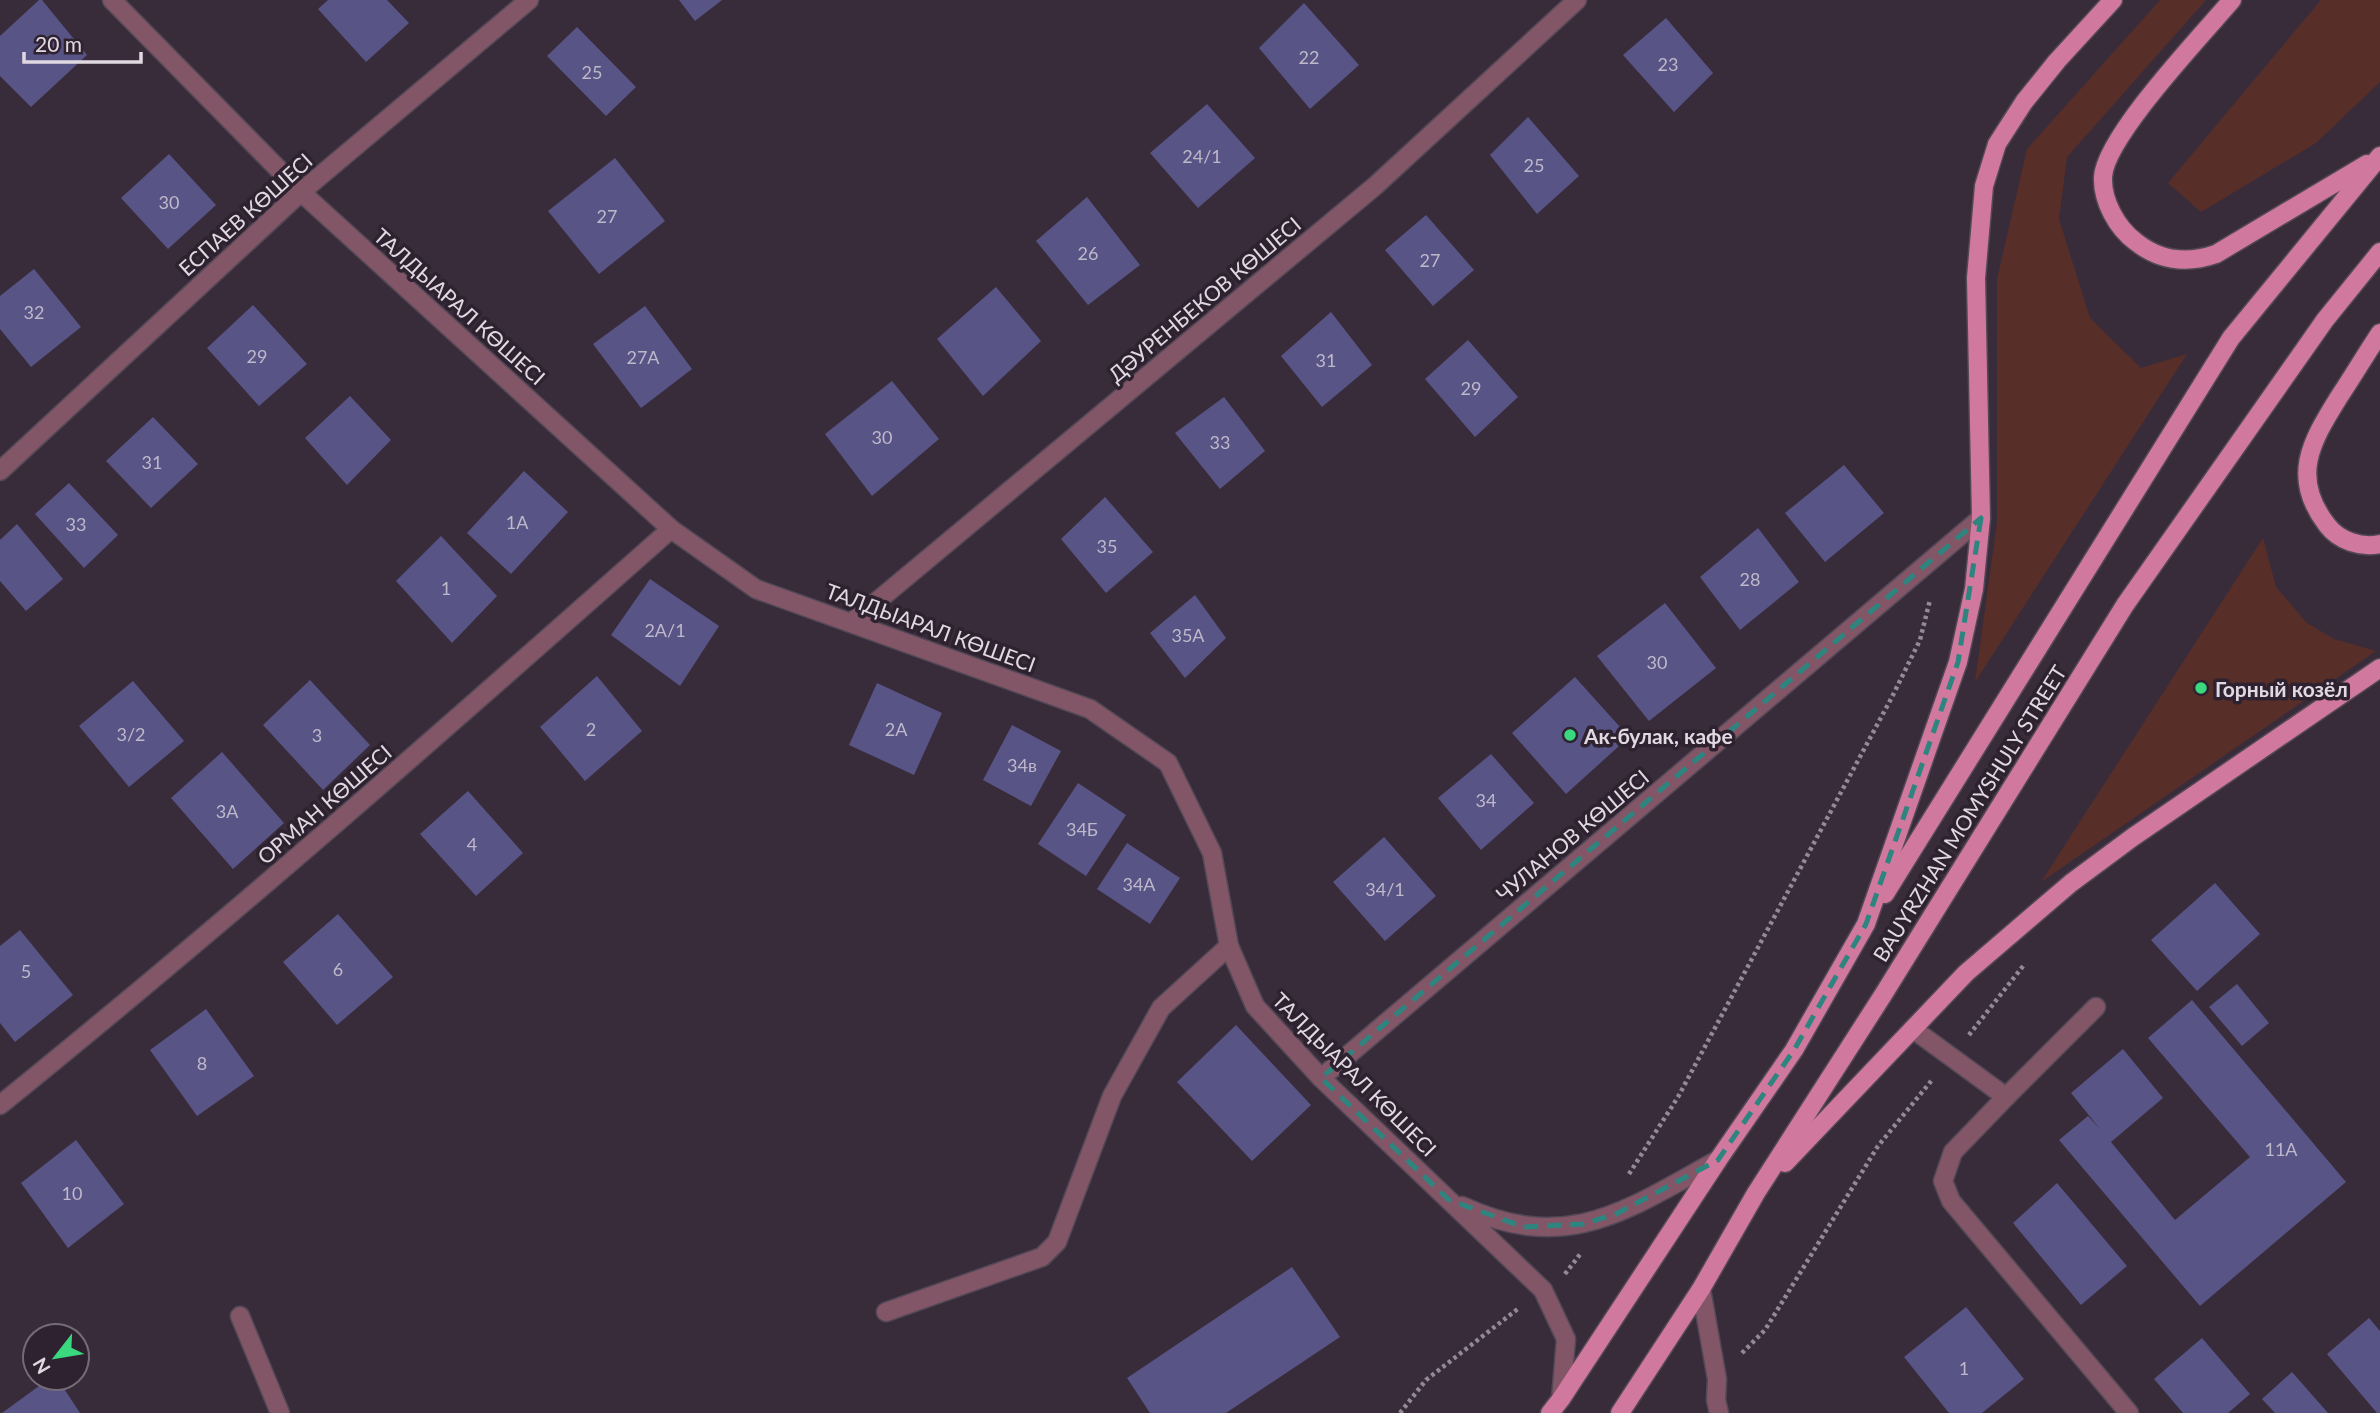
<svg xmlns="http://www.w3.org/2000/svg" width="2380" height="1413" font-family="Lato,sans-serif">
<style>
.green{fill:#582e29}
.building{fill:#585485}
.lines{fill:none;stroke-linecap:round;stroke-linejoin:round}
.lane-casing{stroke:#534856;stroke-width:21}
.street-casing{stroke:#534856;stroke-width:21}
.primary-casing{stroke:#534856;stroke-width:21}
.path{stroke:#948a96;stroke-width:4.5;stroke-dasharray:3.5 3.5;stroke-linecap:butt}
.lane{stroke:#825667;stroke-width:18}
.street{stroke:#825667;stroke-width:18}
.primary{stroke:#d0789d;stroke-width:18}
.marked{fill:none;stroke:#2e857f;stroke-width:5;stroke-dasharray:14 9;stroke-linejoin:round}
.poi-dot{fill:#3ad87f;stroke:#2e2231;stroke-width:2.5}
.labels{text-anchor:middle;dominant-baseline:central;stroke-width:7;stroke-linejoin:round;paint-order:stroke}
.number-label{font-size:18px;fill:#bfb8cb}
.street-label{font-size:21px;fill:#e1d9e2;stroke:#2e2231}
.poi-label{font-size:21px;font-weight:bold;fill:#e1d9e2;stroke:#2e2231;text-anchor:start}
</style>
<rect width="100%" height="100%" fill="#382c3b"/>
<g class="green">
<path d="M 2160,0 L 2206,0 L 2067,157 L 2059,219 L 2090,318 L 2141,368 L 2187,354 L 1975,682 L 1997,522 L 1997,279 L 2027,149 Z"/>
<path d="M 2321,0 L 2380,0 L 2380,82 L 2316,143 L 2201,212 L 2168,183 Z"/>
<path d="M 2263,538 L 2276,587 L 2307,623 L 2334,639 L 2376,651 L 2041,882 Z"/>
</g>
<g class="building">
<path d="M 39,0 L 42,0 L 87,55 L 31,107 L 0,76 L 0,36 Z"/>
<path d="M 328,0 L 387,0 L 409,23 L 366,62 L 318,9 Z"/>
<path d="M 679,0 L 722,0 L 695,21 Z"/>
<path d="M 1304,3 L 1359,65 L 1310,109 L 1259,48 Z"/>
<path d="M 1666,18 L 1713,73 L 1674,112 L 1623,55 Z"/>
<path d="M 577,27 L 636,87 L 606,116 L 547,56 Z"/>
<path d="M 1207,104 L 1255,158 L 1198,208 L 1150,153 Z"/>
<path d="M 1528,117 L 1579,176 L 1537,214 L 1490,155 Z"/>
<path d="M 169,154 L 216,205 L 168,249 L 121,198 Z"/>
<path d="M 615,158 L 665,221 L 599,274 L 548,211 Z"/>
<path d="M 1087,197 L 1140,265 L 1088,305 L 1036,241 Z"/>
<path d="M 1426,215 L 1474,270 L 1433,306 L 1385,250 Z"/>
<path d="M 34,269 L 81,327 L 31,367 L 0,329 L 0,296 Z"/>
<path d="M 996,287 L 1041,341 L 983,396 L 937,339 Z"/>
<path d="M 253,305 L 307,364 L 259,406 L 207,348 Z"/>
<path d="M 645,306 L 692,369 L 641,408 L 593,344 Z"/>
<path d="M 1331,312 L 1372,365 L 1322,407 L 1281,356 Z"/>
<path d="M 1468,340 L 1518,397 L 1475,437 L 1425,379 Z"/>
<path d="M 892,381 L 939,439 L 872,496 L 825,434 Z"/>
<path d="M 350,396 L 391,440 L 347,485 L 305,438 Z"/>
<path d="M 1224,397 L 1265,451 L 1220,489 L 1175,433 Z"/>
<path d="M 153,417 L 198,464 L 151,508 L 106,461 Z"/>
<path d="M 1844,465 L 1884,513 L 1825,562 L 1785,513 Z"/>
<path d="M 524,471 L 568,512 L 511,574 L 467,533 Z"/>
<path d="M 69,483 L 118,535 L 84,568 L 35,514 Z"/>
<path d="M 1105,497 L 1153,552 L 1106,593 L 1061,539 Z"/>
<path d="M 17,524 L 63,579 L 26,611 L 0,581 L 0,540 Z"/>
<path d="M 1758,528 L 1799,582 L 1740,630 L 1700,577 Z"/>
<path d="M 441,536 L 497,596 L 452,643 L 396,581 Z"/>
<path d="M 650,579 L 719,626 L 680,686 L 611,635 Z"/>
<path d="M 1195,595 L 1226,638 L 1185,678 L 1150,633 Z"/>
<path d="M 1665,603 L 1716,668 L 1649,721 L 1597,656 Z"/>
<path d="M 597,676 L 642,731 L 585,781 L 540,727 Z"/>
<path d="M 1575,677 L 1629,737 L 1566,794 L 1512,733 Z"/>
<path d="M 310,680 L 370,745 L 323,790 L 263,725 Z"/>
<path d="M 133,681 L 184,741 L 129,787 L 79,726 Z"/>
<path d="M 877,683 L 942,713 L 914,775 L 849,745 Z"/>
<path d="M 1012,725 L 1061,751 L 1031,806 L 983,780 Z"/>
<path d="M 222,752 L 284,823 L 233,869 L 171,798 Z"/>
<path d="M 1491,754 L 1534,803 L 1481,850 L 1438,798 Z"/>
<path d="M 1078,783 L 1126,815 L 1086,876 L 1038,844 Z"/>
<path d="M 468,791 L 523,853 L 476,896 L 420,834 Z"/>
<path d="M 1384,837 L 1436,896 L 1385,941 L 1333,882 Z"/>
<path d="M 1127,843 L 1180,878 L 1150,924 L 1097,889 Z"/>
<path d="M 2215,883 L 2260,934 L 2197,991 L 2151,940 Z"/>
<path d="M 338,914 L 393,977 L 337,1025 L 283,962 Z"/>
<path d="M 20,930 L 73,995 L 15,1042 L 0,1023 L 0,946 Z"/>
<path d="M 2237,984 L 2269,1023 L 2242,1046 L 2209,1007 Z"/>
<path d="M 2192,1000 L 2346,1182 L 2200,1306 L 2059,1140 L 2088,1116 L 2100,1129 L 2071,1093 L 2123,1049 L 2163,1098 L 2111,1142 L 2175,1220 L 2250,1157 L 2148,1038 Z"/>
<path d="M 206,1009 L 254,1076 L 197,1116 L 150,1050 Z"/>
<path d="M 1236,1025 L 1311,1105 L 1252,1161 L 1177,1082 Z"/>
<path d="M 76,1140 L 124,1204 L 68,1248 L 21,1183 Z"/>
<path d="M 2057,1183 L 2127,1266 L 2081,1305 L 2013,1223 Z"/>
<path d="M 1292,1267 L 1340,1337 L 1226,1413 L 1150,1413 L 1127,1378 Z"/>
<path d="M 1966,1307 L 2024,1379 L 1982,1413 L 1949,1413 L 1904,1357 Z"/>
<path d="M 2369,1318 L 2380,1331 L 2380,1413 L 2377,1413 L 2327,1354 Z"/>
<path d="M 2202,1338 L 2250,1394 L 2228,1413 L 2183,1413 L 2154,1379 Z"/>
<path d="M 2292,1372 L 2328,1413 L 2275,1413 L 2262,1399 Z"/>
<path d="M 50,1378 L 57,1378 L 80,1413 L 2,1413 Z"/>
</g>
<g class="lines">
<defs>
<g id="lane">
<path d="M 886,1312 L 1042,1257 L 1057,1242 L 1112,1096 L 1161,1008 L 1229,946"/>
<path d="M 240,1316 L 280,1413"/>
</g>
<g id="street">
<path d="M 112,0 L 301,192 L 671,529 L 756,589 L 1090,709 L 1168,763 L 1212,853 L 1229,946 L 1255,1006 L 1321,1078 L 1543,1290 L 1566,1339 L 1561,1399"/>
<path d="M 0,471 L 301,192 L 529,0"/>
<path d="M 851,623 L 1375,186 L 1577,0"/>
<path d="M 1913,1029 L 2006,1097 L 1953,1152 L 1943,1181 L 1951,1201 L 2129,1413"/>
<path d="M 1321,1078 L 1981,518"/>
<path d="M 2006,1097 L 2096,1007"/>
<path d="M 0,1105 C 229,920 450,725 671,529"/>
<path d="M 1462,1206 C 1568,1255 1626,1210 1718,1160"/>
<path d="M 1701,1289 L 1717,1379 L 1716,1400 L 1719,1413"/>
</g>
<g id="primary">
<path d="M 2232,0 C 2203,34 2105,137 2103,177 C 2102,201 2117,228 2136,242 C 2160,261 2187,264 2216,254 L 2367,164"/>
<path d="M 2380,333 C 2366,354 2353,376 2339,397 C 2311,442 2290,477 2327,525 C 2339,541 2361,548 2380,544"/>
<path d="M 1885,894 L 2231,338 L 2380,156"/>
<path d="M 1785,1163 L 1966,973 L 2071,883 L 2133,837 L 2380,668"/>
<path d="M 1550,1413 L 1561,1399 L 1718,1160 L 1794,1050 L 1866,924 L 1958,662 L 1974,589 L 1981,518 L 1976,278 L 1984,186 L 1997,144 L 2024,102 L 2057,61 L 2113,0"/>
<path d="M 1620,1413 L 1701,1289 L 1756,1193 L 1883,995 L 2125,605 L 2325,320 L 2380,252"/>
</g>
</defs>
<use href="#lane" class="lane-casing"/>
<use href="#street" class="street-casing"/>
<use href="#primary" class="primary-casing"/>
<g class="path">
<path d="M 1969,1035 L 2024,965"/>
<path d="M 1629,1174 L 1678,1097 L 1892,697 L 1920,640 L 1930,600"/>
<path d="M 1565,1274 L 1581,1253"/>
<path d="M 1742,1353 L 1765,1330 L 1878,1146 L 1932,1080"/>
<path d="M 1400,1413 L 1426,1380 L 1519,1308"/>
</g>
<use href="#lane" class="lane"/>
<use href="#street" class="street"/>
<use href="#primary" class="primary"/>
</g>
<path class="marked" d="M 1981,518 L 1958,662 L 1866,924 L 1794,1050 L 1718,1160 L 1616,1214 L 1583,1224 L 1524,1227 L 1449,1200 L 1321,1078 Z"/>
<g class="poi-dot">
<circle cx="2201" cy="688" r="7"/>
<circle cx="1570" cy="735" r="7"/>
</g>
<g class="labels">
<g class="number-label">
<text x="1309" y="57">22</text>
<text x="1668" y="64">23</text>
<text x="592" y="72">25</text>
<text x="1202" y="156">24/1</text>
<text x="1534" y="165">25</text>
<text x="169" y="202">30</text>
<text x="607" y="216">27</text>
<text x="1088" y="253">26</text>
<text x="1430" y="260">27</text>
<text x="34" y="312">32</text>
<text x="257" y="356">29</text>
<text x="643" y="357">27А</text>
<text x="1326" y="360">31</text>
<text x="1471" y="388">29</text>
<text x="882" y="437">30</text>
<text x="1220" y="442">33</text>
<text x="152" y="462">31</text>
<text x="517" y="522">1А</text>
<text x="76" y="524">33</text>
<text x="1107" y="546">35</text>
<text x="1750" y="579">28</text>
<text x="446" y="588">1</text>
<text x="665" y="630">2А/1</text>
<text x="1188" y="635">35А</text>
<text x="1657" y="662">30</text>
<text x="591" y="729">2</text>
<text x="896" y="729">2А</text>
<text x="131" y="734">3/2</text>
<text x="317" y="735">3</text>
<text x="1022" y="765">34в</text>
<text x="1486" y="800">34</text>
<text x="227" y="811">3А</text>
<text x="1082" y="829">34Б</text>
<text x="472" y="844">4</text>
<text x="1139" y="884">34А</text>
<text x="1385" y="889">34/1</text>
<text x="338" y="969">6</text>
<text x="26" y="971">5</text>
<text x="202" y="1063">8</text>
<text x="2281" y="1149">11А</text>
<text x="72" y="1193">10</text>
<text x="1964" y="1368">1</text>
</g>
<g class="street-label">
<text transform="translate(245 214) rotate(-42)">ЕСПАЕВ КӨШЕСІ</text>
<text transform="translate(1204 299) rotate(-40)">ДӘУРЕНБЕКОВ КӨШЕСІ</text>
<text transform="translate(460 306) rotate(42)">ТАЛДЫАРАЛ КӨШЕСІ</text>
<text transform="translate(931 627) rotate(20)">ТАЛДЫАРАЛ КӨШЕСІ</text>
<text transform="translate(324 804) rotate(-41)">ОРМАН КӨШЕСІ</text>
<text transform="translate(1969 813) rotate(-58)">BAUYRZHAN MOMYSHULY STREET</text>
<text transform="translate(1572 835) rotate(-40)">ЧУЛАНОВ КӨШЕСІ</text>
<text transform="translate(1355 1074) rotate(45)">ТАЛДЫАРАЛ КӨШЕСІ</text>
</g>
<g class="poi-label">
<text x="2215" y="688">Горный козёл</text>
<text x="1584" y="735">Ак-булак, кафе</text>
</g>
</g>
<g transform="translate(56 1357) rotate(239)"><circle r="33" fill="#2e2231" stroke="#766b78" stroke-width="2"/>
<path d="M0-5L12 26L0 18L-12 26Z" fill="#3ad87f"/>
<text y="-10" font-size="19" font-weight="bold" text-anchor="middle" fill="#e1d9e2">N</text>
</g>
<path d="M24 52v10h117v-10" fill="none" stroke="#e1d9e2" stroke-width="3.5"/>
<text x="35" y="52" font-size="21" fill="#e1d9e2" stroke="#2e2231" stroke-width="5" paint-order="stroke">20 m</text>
</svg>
